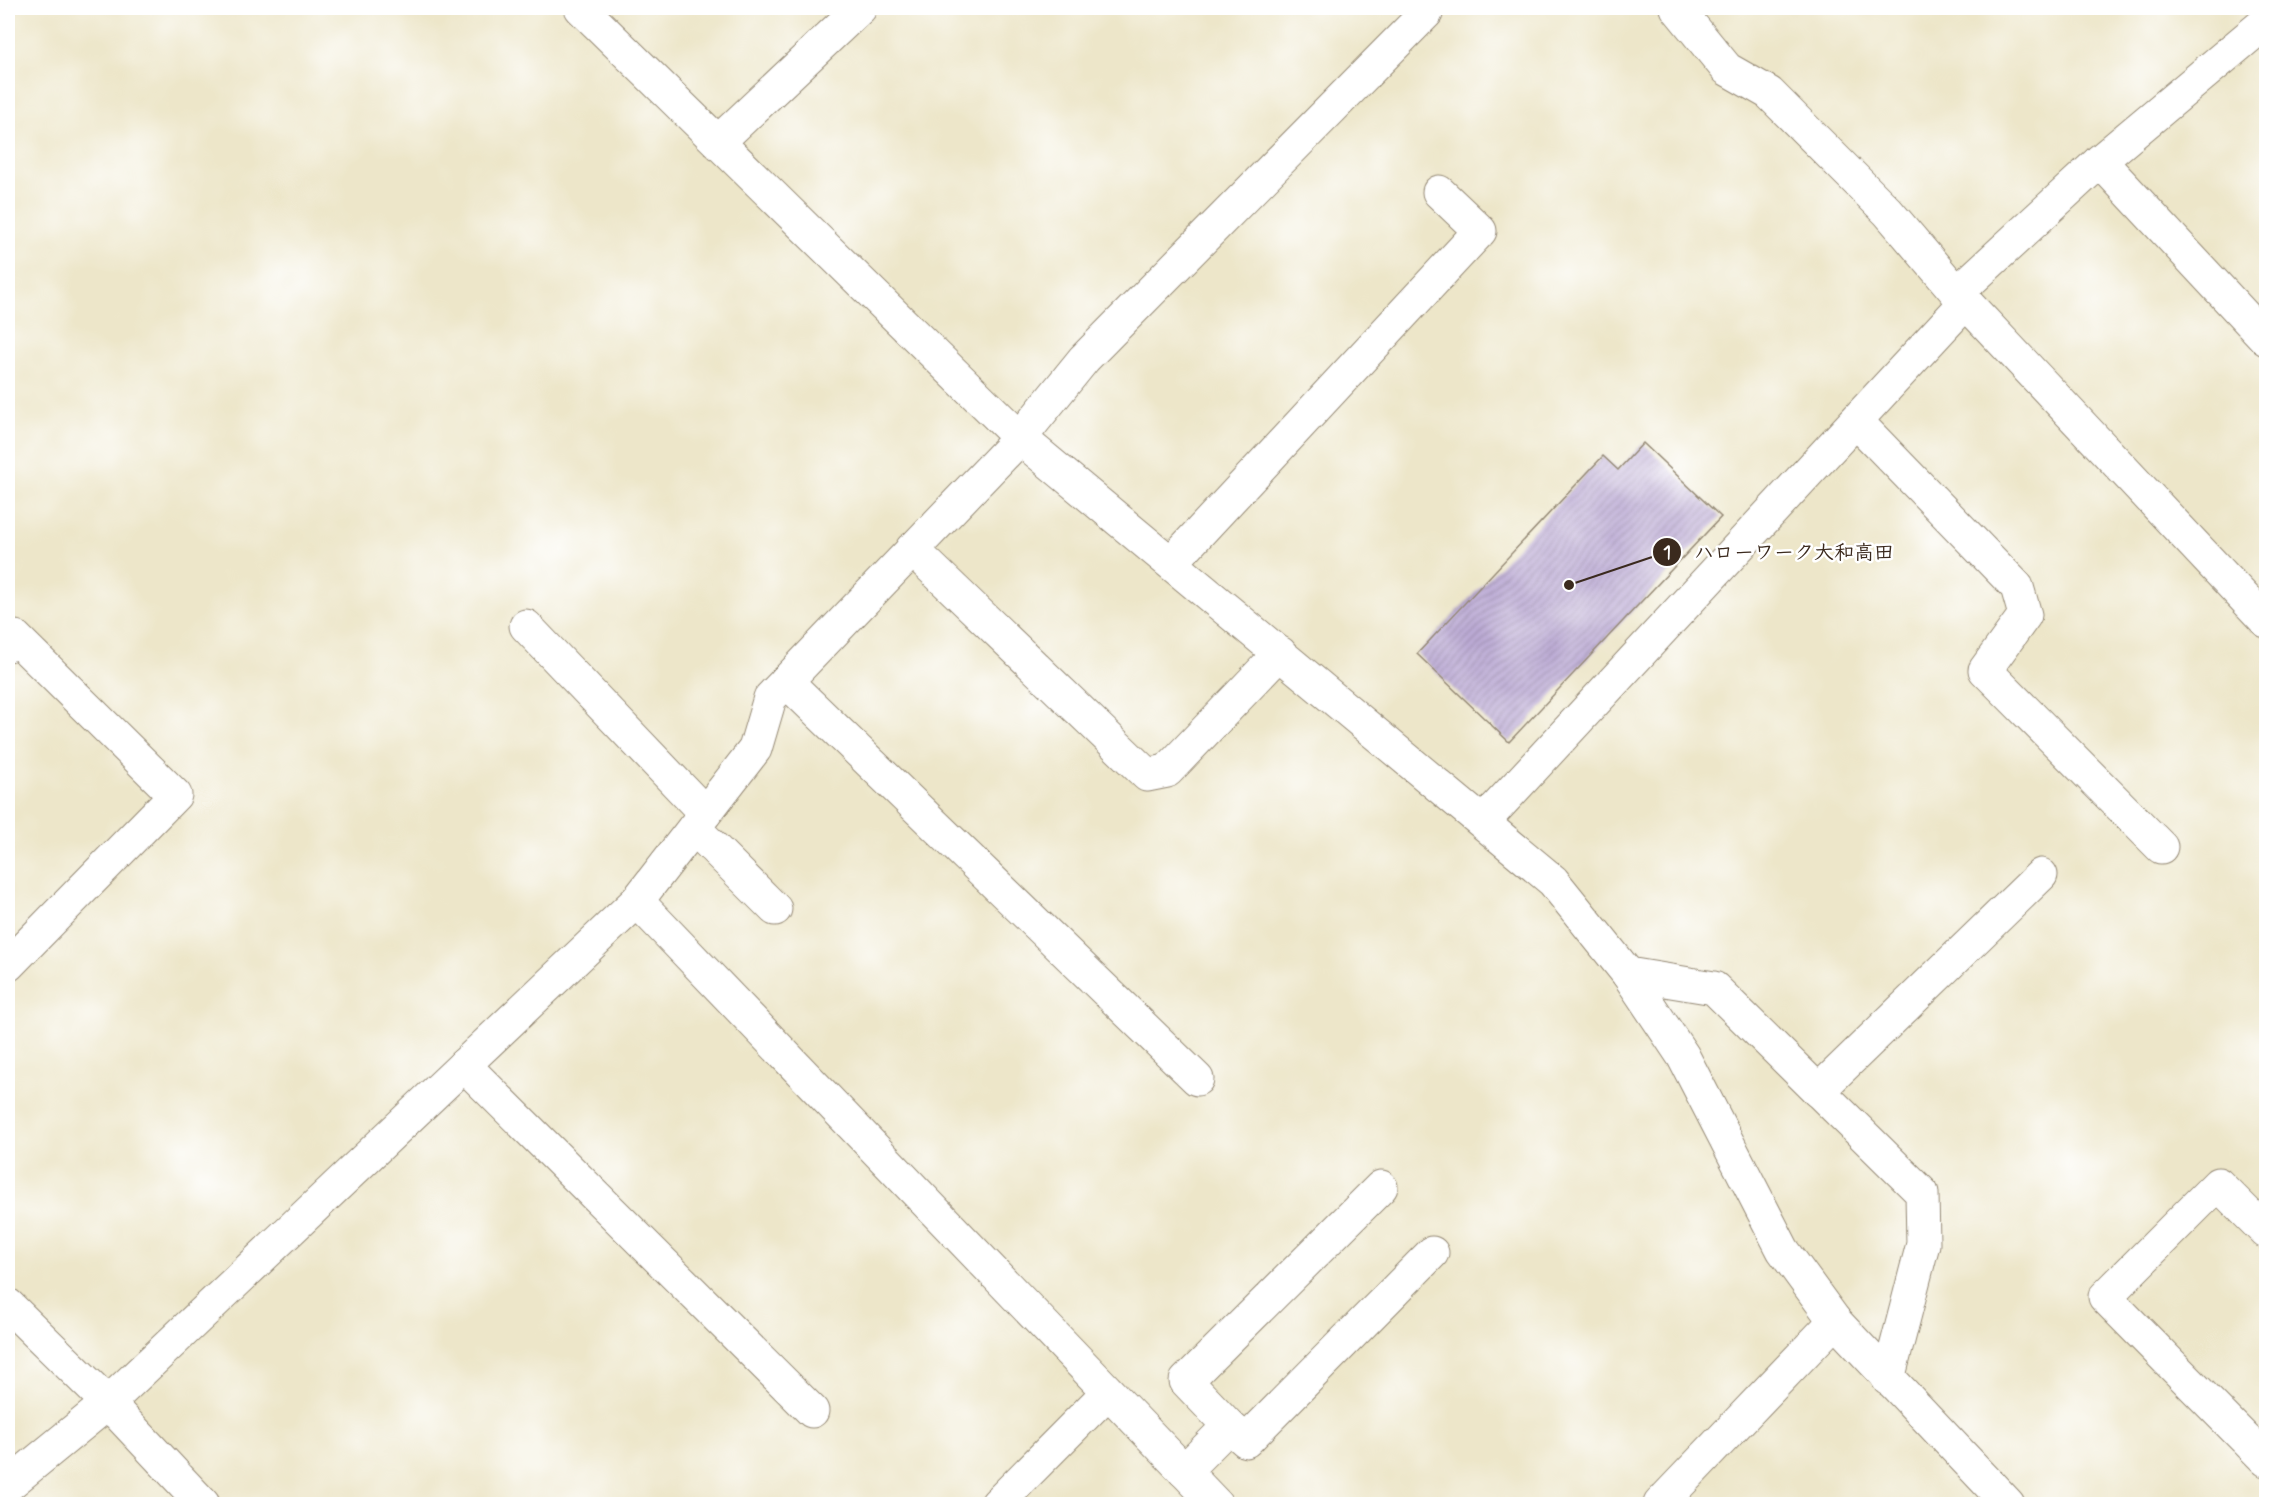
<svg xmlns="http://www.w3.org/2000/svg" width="2274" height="1512" font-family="Mynerve,'Klee One',sans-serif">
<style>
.building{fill:url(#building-hatch)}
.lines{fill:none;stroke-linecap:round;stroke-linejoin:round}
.minor-casing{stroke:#948874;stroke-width:35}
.minor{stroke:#fff;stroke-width:33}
.leader{fill:none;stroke:#3b2a1e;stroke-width:2}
.callout-dot{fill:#3b2a1e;stroke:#fff;stroke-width:2}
.mark-label{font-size:18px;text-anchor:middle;font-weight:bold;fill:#fff}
.callout-label{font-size:20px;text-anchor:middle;font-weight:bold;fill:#3b2a1e;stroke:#fff;stroke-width:5;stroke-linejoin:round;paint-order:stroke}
</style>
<defs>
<pattern id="building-hatch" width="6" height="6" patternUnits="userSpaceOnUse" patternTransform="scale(1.5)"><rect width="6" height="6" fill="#bcabd5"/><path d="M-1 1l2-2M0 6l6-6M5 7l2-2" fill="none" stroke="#9a8bac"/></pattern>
</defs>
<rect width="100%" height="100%" fill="#fff"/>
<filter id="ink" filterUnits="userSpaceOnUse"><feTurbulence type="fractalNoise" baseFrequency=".0167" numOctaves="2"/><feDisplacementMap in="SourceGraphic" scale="12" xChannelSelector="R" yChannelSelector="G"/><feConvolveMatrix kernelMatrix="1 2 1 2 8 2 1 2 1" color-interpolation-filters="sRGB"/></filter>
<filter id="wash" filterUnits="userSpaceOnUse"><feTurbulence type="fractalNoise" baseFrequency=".008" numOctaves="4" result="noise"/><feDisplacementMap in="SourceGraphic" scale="24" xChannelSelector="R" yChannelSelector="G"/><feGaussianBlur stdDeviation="1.35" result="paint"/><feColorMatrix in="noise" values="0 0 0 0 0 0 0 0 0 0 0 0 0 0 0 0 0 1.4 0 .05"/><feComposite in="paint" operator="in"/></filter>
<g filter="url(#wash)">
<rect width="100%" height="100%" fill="#ede6c9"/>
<g id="blocks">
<path class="building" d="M 1643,443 L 1721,517 L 1509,742 L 1417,654 L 1603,456 L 1618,470 Z"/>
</g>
</g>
<g filter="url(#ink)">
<use href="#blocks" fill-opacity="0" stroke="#948874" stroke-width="1.5"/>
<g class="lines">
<defs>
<g id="minor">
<path d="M 581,8 L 1020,438 L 1553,881 L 1628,974 L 1683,1056 L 1783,1250 L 1835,1321 L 2008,1504"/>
<path d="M 1677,8 L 1727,69 L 1769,93 L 1888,212 L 1957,293 L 2266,621"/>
<path d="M 718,142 L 860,8"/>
<path d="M 2100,161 L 2266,339"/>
<path d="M 1957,293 L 2100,161 L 2266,22"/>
<path d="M 1856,421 L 2017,587 L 2025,615 L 1985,670 L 2161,847"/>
<path d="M 912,549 L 1147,775 L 1167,771 L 1280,653"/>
<path d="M 1171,563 L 1480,231 L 1439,192"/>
<path d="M 526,626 L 705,813"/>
<path d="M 8,645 L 15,637 L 175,795 L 8,965"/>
<path d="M 786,681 L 1197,1079"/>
<path d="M 1484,821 L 1966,302"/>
<path d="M 694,828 L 775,909"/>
<path d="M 637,901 L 1216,1504"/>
<path d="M 1628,974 L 1714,988 L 1922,1193 L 1923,1244 L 1888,1379"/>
<path d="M 464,1065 L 812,1411"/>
<path d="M 1818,1091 L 2041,875"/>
<path d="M 2266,1232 L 2218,1184 L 2105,1297 L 2266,1460"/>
<path d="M 8,1305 L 108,1403 L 203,1504"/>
<path d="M 1229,1426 L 1186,1381 L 1381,1187"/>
<path d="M 1184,1471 L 1229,1426 L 1246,1441 L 1432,1253"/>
<path d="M 8,1485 L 108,1403 L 637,901 L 755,749 L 770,698 L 1020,438 L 1084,359 L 1426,13 L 1425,8"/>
<path d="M 997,1504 L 1108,1392"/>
<path d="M 1660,1504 L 1835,1321"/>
</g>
</defs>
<use href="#minor" class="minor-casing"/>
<use href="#minor" class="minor"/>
</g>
</g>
<path class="leader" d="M1569 585L1667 552"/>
<g class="callout-dot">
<circle cx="1569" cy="585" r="6"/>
<circle cx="1667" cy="552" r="15"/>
</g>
<g class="mark-label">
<text x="1667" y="558">1</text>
</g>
<g class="callout-label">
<text x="1794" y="559">ハローワーク大和高田</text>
</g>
<rect width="2274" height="1512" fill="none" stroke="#fff" stroke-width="30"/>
</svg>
